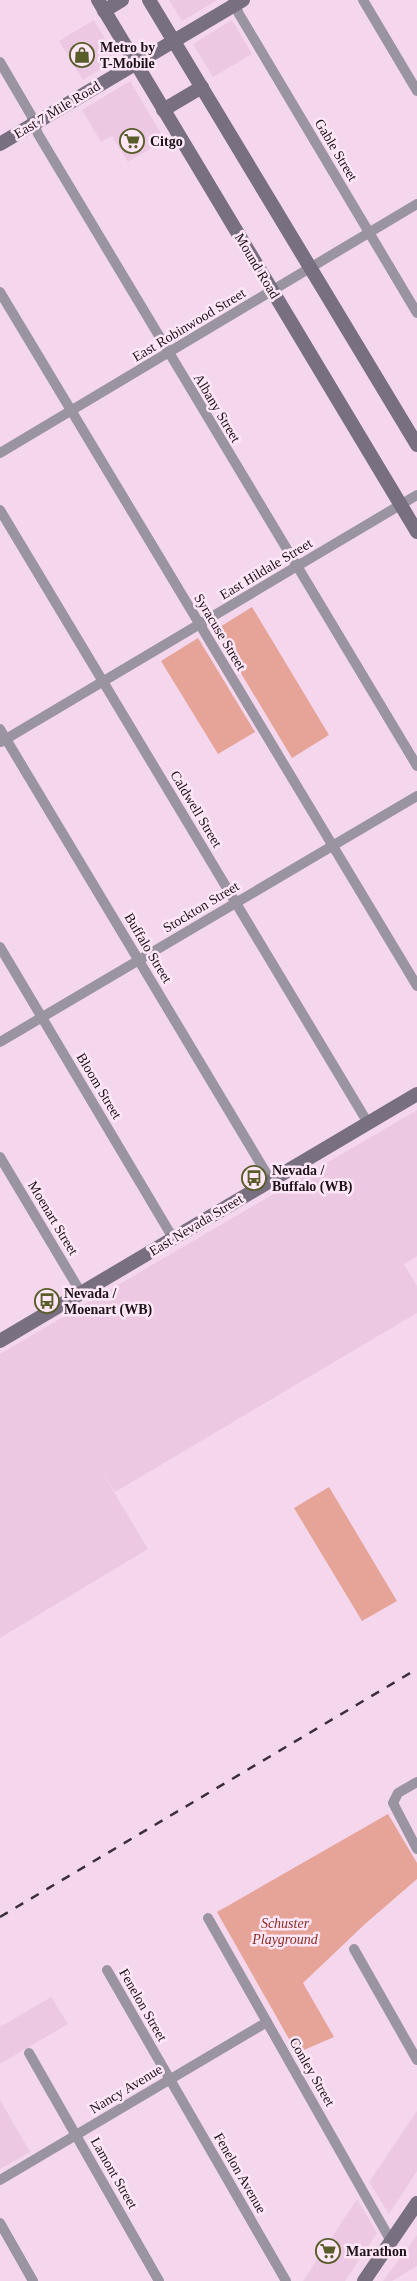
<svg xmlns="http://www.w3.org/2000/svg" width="417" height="2281" font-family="'Times New Roman',serif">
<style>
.built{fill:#ecc8e3}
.green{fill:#e6a397}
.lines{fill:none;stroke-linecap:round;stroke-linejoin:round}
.street{stroke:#9a94a0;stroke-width:10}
.secondary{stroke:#786f81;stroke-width:14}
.rail{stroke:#3c2f39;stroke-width:2.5;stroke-dasharray:9 9;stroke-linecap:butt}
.labels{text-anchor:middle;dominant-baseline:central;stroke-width:5;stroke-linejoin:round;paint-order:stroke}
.poi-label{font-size:14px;font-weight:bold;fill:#1d131b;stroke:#ffe7f8;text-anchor:start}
.street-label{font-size:14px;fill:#1d131b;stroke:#ffe7f8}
.park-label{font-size:14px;font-style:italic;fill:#8c2c20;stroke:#ffe7f8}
</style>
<rect width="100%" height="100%" fill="#f5d7ed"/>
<g class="built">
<path d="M 169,0 L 217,0 L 182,21 Z"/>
<path d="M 94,20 L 117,59 L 83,80 L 59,41 Z"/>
<path d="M 232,20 L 252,54 L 213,77 L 193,44 Z"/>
<path d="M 130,81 L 165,140 L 128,162 L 112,136 L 101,142 L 82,110 Z"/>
<path d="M 417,1110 L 417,1256 L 404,1264 L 417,1286 L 417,1313 L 115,1492 L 95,1460 L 148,1549 L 0,1638 L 0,1354 Z"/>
<path d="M 51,1997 L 68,2024 L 0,2064 L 0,2027 Z"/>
<path d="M 0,2100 L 30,2152 L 0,2169 Z"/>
<path d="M 417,2111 L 417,2171 L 389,2214 L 369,2182 Z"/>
<path d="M 357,2199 L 377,2233 L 345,2281 L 303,2281 Z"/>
<path d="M 417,2235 L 417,2266 L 392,2281 L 383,2281 Z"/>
</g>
<g class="green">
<path d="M 252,607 L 329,735 L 292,758 L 215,630 Z"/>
<path d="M 198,638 L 255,732 L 218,754 L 161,661 Z"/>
<path d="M 329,1487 L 397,1601 L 362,1621 L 294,1508 Z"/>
<path d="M 388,1814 L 417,1863 L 417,1879 L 365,1924 L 303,1983 L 334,2037 L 297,2053 L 217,1912 Z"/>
</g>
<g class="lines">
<g class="street">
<path d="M 233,0 L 239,14 L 417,313"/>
<path d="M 363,0 L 417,91"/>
<path d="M 0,62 L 31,115 L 38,134 L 417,766"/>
<path d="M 0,292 L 417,986"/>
<path d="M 0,453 L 417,204"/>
<path d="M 0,510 L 368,1123"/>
<path d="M 0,729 L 271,1181"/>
<path d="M 1,742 L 417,495"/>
<path d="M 0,947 L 173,1238"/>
<path d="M 0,1042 L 417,796"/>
<path d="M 0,1157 L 77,1286 L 78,1294"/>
<path d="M 417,1782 L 398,1793 L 393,1803 L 417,1849"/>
<path d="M 208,1918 L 391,2241"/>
<path d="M 354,1949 L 417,2060"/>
<path d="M 107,1970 L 286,2281"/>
<path d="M 29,2053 L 159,2281"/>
<path d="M 0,2180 L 267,2022"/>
<path d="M 0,2223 L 33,2281"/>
</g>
<g class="secondary">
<path d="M 98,0 L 417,532"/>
<path d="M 149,0 L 417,445"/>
<path d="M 104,11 L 122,0"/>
<path d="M 163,110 L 202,87"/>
<path d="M 0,144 L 243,0"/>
<path d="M 0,1341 L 417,1094"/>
<path d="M 364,2281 L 417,2203"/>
</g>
<path class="rail" d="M 0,1917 L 417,1669"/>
</g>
<defs>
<symbol id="shop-ring" viewBox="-11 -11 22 22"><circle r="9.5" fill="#ffe7f8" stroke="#595d2a" stroke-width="1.5"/><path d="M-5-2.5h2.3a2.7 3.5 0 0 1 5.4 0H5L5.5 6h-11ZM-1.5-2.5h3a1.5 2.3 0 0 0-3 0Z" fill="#595d2a"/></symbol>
<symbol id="supermarket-ring" viewBox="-11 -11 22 22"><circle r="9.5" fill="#ffe7f8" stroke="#595d2a" stroke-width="1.5"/><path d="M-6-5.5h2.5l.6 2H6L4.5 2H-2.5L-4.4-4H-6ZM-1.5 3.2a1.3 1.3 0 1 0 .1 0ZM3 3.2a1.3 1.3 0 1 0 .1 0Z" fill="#595d2a"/></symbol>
<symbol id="bus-ring" viewBox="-11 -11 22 22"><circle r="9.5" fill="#ffe7f8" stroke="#595d2a" stroke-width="1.5"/><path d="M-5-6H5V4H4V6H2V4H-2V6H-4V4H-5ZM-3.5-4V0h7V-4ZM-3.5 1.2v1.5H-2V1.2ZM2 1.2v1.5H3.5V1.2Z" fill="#595d2a"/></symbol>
</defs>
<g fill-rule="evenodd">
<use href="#shop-ring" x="68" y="41" width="28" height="28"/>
<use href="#supermarket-ring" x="118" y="127" width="28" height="28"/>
<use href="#bus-ring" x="240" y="1164" width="28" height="28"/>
<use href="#bus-ring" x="33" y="1287" width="28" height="28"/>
<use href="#supermarket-ring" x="314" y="2237" width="28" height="28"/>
</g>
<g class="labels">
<g class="poi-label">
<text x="100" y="47">Metro by<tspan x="100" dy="16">T-Mobile</tspan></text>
<text x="150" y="141">Citgo</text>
<text x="272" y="1170">Nevada /<tspan x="272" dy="16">Buffalo (WB)</tspan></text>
<text x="64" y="1293">Nevada /<tspan x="64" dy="16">Moenart (WB)</tspan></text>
<text x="346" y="2251">Marathon</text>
</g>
<g class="street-label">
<text transform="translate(57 110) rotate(-31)">East 7 Mile Road</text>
<text transform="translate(336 150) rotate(59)">Gable Street</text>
<text transform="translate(257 266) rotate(59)">Mound Road</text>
<text transform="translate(189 325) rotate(-31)">East Robinwood Street</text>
<text transform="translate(217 408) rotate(59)">Albany Street</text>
<text transform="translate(266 569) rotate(-31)">East Hildale Street</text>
<text transform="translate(220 632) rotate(59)">Syracuse Street</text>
<text transform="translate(196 809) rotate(59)">Caldwell Street</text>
<text transform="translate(201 907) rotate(-31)">Stockton Street</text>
<text transform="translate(148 948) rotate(59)">Buffalo Street</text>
<text transform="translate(99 1086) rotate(59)">Bloom Street</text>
<text transform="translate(53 1218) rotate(59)">Moenart Street</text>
<text transform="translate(196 1225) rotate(-31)">East Nevada Street</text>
<text transform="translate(143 2005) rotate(60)">Fenelon Street</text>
<text transform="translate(312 2072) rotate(60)">Conley Street</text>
<text transform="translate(126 2089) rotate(-31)">Nancy Avenue</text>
<text transform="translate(114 2173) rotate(60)">Lamont Street</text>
<text transform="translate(240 2173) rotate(60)">Fenelon Avenue</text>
</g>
<g class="park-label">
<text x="285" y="1923">Schuster<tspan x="285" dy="16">Playground</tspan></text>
</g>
</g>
</svg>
